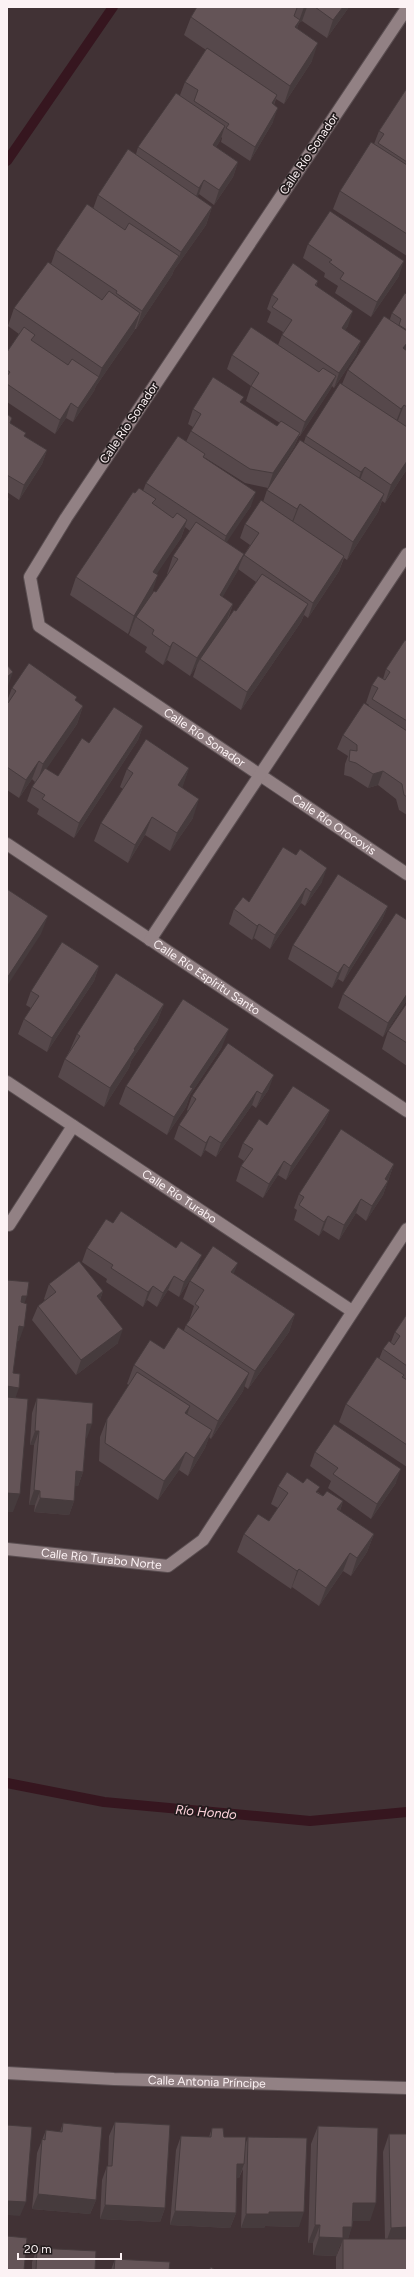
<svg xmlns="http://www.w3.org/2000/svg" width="414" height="2277" font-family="Figtree,sans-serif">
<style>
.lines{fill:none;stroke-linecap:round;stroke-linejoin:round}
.stream{stroke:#36161f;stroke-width:10}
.minor-casing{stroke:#5a4e51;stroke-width:14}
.minor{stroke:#928184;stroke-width:12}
.wall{fill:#56484b;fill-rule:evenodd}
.shaded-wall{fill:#463b3d}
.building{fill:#645457;stroke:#463b3d}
.labels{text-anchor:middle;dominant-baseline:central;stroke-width:3.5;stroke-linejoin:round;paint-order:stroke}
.street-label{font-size:12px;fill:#fcf2f4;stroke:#231c1d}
.water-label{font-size:13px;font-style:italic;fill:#ffd4dd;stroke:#231c1d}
</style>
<rect width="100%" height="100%" fill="#413235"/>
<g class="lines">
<g class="stream">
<path d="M 7,161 L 113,7"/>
<path d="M 7,1783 L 104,1802 L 310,1821 L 407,1812"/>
</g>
<defs>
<g id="minor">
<path id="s1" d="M 407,8 L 66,518 L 30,577 L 39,626 L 407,874"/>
<path id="s2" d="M 7,844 L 407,1111"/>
<path d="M 150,940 L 407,554"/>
<path id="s3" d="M 7,1082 L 352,1311"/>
<path d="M 9,1225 L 73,1126"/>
<path id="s4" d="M 7,1549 L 168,1566 L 203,1540 L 407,1229"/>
<path id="s5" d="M 7,2073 L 114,2079 L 407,2088"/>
</g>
</defs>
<use href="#minor" class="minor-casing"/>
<use href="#minor" class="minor"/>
</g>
<g class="wall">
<path d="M 197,7 L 349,7 L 327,38 L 302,21 L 299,23 L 297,28 L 312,61 L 284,104 L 276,99 L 274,105 L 273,122 L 250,161 L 221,142 L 222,138 L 221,137 L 220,141 L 216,147 L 238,162 L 233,177 L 214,205 L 199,194 L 197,197 L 212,207 L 206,225 L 174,270 L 172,275 L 136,329 L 135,329 L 134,331 L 96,386 L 94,391 L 73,422 L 66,418 L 55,434 L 7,402 L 7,352 L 19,334 L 8,326 L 14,308 L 51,264 L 56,250 L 93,209 L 98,195 L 136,154 L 138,147 L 180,95 L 185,82 L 206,50 L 184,35 L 191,17 Z"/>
<path d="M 407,88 L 407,256 L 333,209 L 340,191 L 374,144 L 379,131 Z"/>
<path d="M 308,244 L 399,276 L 371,317 L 335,293 L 338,286 L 324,277 L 325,273 L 303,258 Z"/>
<path d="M 318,281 L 316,286 L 348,326 L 345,330 L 361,341 L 356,355 L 334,388 L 332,386 L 330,390 L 300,436 L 299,436 L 294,447 L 268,488 L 245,483 L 204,457 L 251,506 L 226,542 L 244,554 L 237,572 L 222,597 L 233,604 L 228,619 L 236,611 L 256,582 L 238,569 L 244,555 L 250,545 L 240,538 L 245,524 L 263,502 L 267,490 L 304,442 L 306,436 L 342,384 L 348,370 L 390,319 L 392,313 L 407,295 L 407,469 L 385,503 L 382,501 L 378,512 L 347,560 L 344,558 L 339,571 L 308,618 L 304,615 L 301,622 L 241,710 L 193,677 L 197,665 L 190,676 L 167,660 L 163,665 L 145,652 L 147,647 L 129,635 L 133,624 L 128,634 L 70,595 L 76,577 L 135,493 L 143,491 L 146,483 L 186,442 L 191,431 L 193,427 L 188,424 L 193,409 L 241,403 L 277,426 L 280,423 L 246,401 L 251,386 L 227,369 L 232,355 L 278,345 L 282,335 L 283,332 L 267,322 L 271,312 L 267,309 L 272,295 ZM 185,527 L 190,531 L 173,556 L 167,574 L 168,575 L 156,592 L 149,598 L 152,593 L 156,574 L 181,538 Z"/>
<path d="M 7,414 L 12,418 L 10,423 L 24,436 L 47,450 L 42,464 L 19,500 L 7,492 Z"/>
<path d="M 407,641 L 407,815 L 399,810 L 396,799 L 378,785 L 368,788 L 351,777 L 344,775 L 345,764 L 348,756 L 337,749 L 343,735 L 369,707 L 369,705 L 366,703 L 372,685 L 383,679 L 386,669 Z"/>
<path d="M 12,688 L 76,701 L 83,706 L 77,724 L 46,769 L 58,776 L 89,743 L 143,726 L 138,740 L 74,838 L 37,814 L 39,809 L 27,801 L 32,787 L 35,782 L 32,779 L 19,798 L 7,790 L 7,701 Z"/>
<path d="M 189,768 L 182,787 L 193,818 L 170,851 L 145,835 L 128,863 L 94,841 L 101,823 L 123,789 L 120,787 L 127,769 Z"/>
<path d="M 322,882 L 305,906 L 301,903 L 270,949 L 254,938 L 252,940 L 229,924 L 234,909 L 249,902 Z"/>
<path d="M 388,906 L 382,920 L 343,982 L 338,979 L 332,988 L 288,959 L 293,945 Z"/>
<path d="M 99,966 L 94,981 L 47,1052 L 18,1034 L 24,1019 L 31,1008 L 26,1005 L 31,991 Z"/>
<path d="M 343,994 L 407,1000 L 383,1037 L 338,1008 Z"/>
<path d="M 407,1003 L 407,1066 L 382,1049 L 388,1031 Z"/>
<path d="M 164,1004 L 157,1022 L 131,1061 L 129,1068 L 104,1107 L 58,1077 L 65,1059 L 70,1050 L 77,1034 Z"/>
<path d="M 222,1047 L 190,1095 L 186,1107 L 167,1135 L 119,1104 L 126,1086 Z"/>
<path d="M 269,1089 L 256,1108 L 252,1105 L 216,1157 L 205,1150 L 201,1157 L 174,1139 L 179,1125 L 188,1111 L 187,1110 L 192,1096 Z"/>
<path d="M 330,1110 L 324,1124 L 286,1180 L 278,1175 L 263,1198 L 236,1181 L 241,1166 L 244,1161 L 238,1157 L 243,1143 L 267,1125 Z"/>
<path d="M 394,1164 L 388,1181 L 383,1195 L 366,1221 L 356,1213 L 339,1240 L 323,1230 L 319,1236 L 294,1220 L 297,1210 L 294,1208 L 299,1194 Z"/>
<path d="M 113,1223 L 197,1269 L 179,1297 L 168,1290 L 157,1307 L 147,1300 L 143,1307 L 106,1282 L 107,1279 L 82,1262 L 87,1248 Z"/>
<path d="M 234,1274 L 295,1314 L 289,1332 L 248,1389 L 244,1386 L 243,1391 L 211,1439 L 209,1437 L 205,1448 L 188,1476 L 179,1470 L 158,1500 L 99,1461 L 100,1437 L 107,1419 L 129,1385 L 127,1384 L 134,1365 L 164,1349 L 184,1330 L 186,1325 L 189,1321 L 194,1306 L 183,1299 L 190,1281 Z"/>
<path d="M 49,1284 L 103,1291 L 100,1300 L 118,1343 L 76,1375 L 32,1320 L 38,1306 L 45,1300 L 44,1299 Z"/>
<path d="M 407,1314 L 407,1467 L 339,1422 L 346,1404 L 379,1359 L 383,1349 L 391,1342 L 395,1332 Z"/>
<path d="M 37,1398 L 87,1438 L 86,1438 L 83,1472 L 78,1486 L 75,1486 L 74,1501 L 69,1515 L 34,1512 L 35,1505 L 29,1505 L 34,1445 L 30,1445 L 32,1413 Z"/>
<path d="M 315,1452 L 396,1483 L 371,1519 L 328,1488 L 331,1481 L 310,1466 Z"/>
<path d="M 278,1486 L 318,1492 L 323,1496 L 343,1501 L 340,1511 L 374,1534 L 367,1552 L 351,1576 L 343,1571 L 319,1606 L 292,1587 L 291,1589 L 237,1552 L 244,1534 L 269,1521 L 278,1508 L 271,1504 Z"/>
<path d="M 115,2122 L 165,2208 L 160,2222 L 100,2219 L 102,2180 L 107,2166 L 108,2166 L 109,2136 Z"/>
<path d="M 63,2123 L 96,2200 L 90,2214 L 32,2209 L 37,2153 L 46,2130 L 60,2132 Z"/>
<path d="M 318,2126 L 370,2221 L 353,2221 L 348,2239 L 385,2239 L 383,2152 L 389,2134 L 407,2270 L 336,2270 L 336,2257 L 341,2245 L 340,2245 L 336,2256 L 313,2255 L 313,2243 L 308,2243 L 311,2144 Z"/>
<path d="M 212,2128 L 224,2137 L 245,2145 L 248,2137 L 299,2227 L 265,2226 L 264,2228 L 241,2228 L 243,2169 L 239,2178 L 237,2178 L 236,2213 L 230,2228 L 170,2225 L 176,2150 L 181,2136 L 209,2137 Z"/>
<path d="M 37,2248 L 95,2270 L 32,2270 L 32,2262 Z"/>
<path d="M 115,2259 L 169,2270 L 111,2270 Z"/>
</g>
<g class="shaded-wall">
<path d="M 304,7 L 307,7 L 302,21 L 299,23 L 293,39 L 295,27 L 299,21 Z"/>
<path d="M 343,7 L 349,7 L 327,38 L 333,20 Z"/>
<path d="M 318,43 L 312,61 L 284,104 L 290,86 Z"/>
<path d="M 277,95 L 272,109 L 272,103 Z"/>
<path d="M 278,108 L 273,122 L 250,161 L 255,147 Z"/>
<path d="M 225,126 L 220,141 L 208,159 L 213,145 Z"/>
<path d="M 238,162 L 233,177 L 214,205 L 219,190 Z"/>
<path d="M 204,180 L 199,194 L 194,202 L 199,188 Z"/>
<path d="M 212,207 L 206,225 L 174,270 L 172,275 L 136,329 L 142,311 L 179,257 L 181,252 Z"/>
<path d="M 404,261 L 399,276 L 371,317 L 377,302 Z"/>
<path d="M 353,311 L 348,326 L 336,343 L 342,328 Z"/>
<path d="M 140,313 L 134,331 L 96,386 L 94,391 L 73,422 L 78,408 L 98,378 L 102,368 Z"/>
<path d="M 361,341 L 356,355 L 334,388 L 339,373 Z"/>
<path d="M 407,343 L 407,350 L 406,353 L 403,348 Z"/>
<path d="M 336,376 L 330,390 L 300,436 L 305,422 Z"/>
<path d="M 71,403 L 66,418 L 55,434 L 60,420 Z"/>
<path d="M 404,405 L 397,423 L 394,427 L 401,409 Z"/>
<path d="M 300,433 L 294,447 L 268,488 L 273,473 Z"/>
<path d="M 47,450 L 42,464 L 19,500 L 24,485 Z"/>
<path d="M 407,461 L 407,469 L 385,503 L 391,485 Z"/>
<path d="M 365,467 L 358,485 L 355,490 L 361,472 Z"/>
<path d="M 256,492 L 251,506 L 221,551 L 226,536 Z"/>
<path d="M 384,494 L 378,512 L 347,560 L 353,542 Z"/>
<path d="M 300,504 L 293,522 L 290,527 L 297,509 Z"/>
<path d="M 187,520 L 181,538 L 146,590 L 153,572 Z"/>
<path d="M 244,554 L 237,572 L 213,614 L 220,595 Z"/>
<path d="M 344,556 L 339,571 L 308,618 L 313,603 Z"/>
<path d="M 158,575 L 152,593 L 137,618 L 136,617 L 133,624 L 128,634 L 134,616 Z"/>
<path d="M 233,604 L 226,622 L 200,659 L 197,665 L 190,676 L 197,658 Z"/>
<path d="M 308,604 L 301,622 L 241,710 L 247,692 Z"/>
<path d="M 173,642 L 167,660 L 163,665 L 170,647 Z"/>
<path d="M 13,672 L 8,686 L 7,687 L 7,677 Z"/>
<path d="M 83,706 L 77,724 L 37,783 L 43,764 Z"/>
<path d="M 143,726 L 138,740 L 74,838 L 79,823 Z"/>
<path d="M 39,761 L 32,779 L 19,798 L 26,780 Z"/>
<path d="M 189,768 L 183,786 L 171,803 L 178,785 Z"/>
<path d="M 383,771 L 378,785 L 368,788 L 373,774 Z"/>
<path d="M 199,799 L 193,818 L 170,851 L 177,833 Z"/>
<path d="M 152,817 L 145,835 L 128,863 L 135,845 Z"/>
<path d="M 327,868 L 322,882 L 305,906 L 311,892 Z"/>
<path d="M 306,888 L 301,903 L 270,949 L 275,935 Z"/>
<path d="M 388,906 L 382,920 L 343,982 L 349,968 Z"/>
<path d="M 48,916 L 41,934 L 7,986 L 7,978 Z"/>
<path d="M 259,924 L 254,938 L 252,940 L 257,926 Z"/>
<path d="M 344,964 L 338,979 L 332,988 L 338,973 Z"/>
<path d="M 99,966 L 94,981 L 47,1052 L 52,1038 Z"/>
<path d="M 407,994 L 407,1000 L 383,1037 L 388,1023 Z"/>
<path d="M 164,1004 L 157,1022 L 131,1061 L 129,1068 L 104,1107 L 110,1088 L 134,1049 Z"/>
<path d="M 229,1029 L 222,1047 L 190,1095 L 186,1107 L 167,1135 L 174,1117 L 190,1087 Z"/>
<path d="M 274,1075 L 269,1089 L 256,1108 L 262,1094 Z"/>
<path d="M 257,1091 L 252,1105 L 216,1157 L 221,1143 Z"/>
<path d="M 330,1110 L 324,1124 L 286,1180 L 291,1166 Z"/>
<path d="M 210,1136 L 205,1150 L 201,1157 L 206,1143 Z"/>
<path d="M 284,1161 L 278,1175 L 263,1198 L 269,1184 Z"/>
<path d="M 394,1164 L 389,1178 L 380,1193 L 385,1179 Z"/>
<path d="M 388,1181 L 383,1195 L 366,1221 L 372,1206 Z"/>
<path d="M 361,1199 L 356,1213 L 339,1240 L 344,1225 Z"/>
<path d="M 328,1216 L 323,1230 L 319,1236 L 324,1222 Z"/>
<path d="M 202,1255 L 197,1269 L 179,1297 L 184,1282 Z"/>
<path d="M 238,1263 L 231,1281 L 231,1272 Z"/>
<path d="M 174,1276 L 168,1290 L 157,1307 L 163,1293 Z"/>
<path d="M 153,1286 L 147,1300 L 143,1307 L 148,1292 Z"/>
<path d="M 103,1291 L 98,1305 L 97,1296 Z"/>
<path d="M 22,1296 L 27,1296 L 22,1310 L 17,1310 Z"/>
<path d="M 295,1314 L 289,1332 L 248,1389 L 255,1371 Z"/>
<path d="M 19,1326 L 24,1327 L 19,1341 L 13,1341 Z"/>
<path d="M 123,1329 L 118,1343 L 76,1375 L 81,1360 Z"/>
<path d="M 249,1373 L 243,1391 L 211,1439 L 218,1421 Z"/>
<path d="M 7,1386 L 19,1388 L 14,1402 L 7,1401 Z"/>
<path d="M 190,1406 L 184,1424 L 185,1413 Z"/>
<path d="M 87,1424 L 92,1424 L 87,1438 L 82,1438 Z"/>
<path d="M 212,1430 L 205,1448 L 188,1476 L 194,1458 Z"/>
<path d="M 35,1431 L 39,1431 L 34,1445 L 30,1445 Z"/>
<path d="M 186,1452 L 179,1470 L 158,1500 L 164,1481 Z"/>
<path d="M 401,1469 L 396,1483 L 371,1519 L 377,1504 Z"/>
<path d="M 76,1471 L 83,1472 L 78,1486 L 71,1486 Z"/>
<path d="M 34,1490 L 40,1491 L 35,1505 L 29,1505 Z"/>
<path d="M 7,1493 L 20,1494 L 13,1512 L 7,1512 Z"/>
<path d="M 40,1498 L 74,1501 L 69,1515 L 34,1512 Z"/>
<path d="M 343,1501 L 337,1519 L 337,1509 Z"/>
<path d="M 374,1534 L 367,1552 L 351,1576 L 357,1558 Z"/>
<path d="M 350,1553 L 343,1571 L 319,1606 L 326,1588 Z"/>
<path d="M 299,1569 L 292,1587 L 291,1589 L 297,1571 Z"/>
<path d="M 237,2164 L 244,2164 L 239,2178 L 232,2178 Z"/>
<path d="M 38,2194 L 96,2200 L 90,2214 L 32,2209 Z"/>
<path d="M 7,2201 L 26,2202 L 20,2216 L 7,2215 Z"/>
<path d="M 353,2203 L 376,2203 L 370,2221 L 346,2221 Z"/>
<path d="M 105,2205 L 165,2208 L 160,2222 L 100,2219 Z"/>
<path d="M 175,2211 L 236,2213 L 230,2228 L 170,2225 Z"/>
<path d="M 269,2212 L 304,2212 L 299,2227 L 265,2226 L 264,2228 L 241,2228 L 246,2214 Z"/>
<path d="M 315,2225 L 320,2225 L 313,2243 L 308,2243 Z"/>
<path d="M 343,2227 L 352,2227 L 346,2245 L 343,2239 L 341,2245 L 340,2245 L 336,2256 L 313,2255 L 319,2237 Z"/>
<path d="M 407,2227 L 407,2245 L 385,2246 L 391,2228 Z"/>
</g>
<g class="building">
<path d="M 197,7 L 296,7 L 297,8 L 294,16 L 300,20 L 295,27 L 318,43 L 290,86 L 191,17 Z"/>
<path d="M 315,7 L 343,7 L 333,20 Z"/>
<path d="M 207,48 L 277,95 L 272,103 L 278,108 L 255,147 L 226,128 L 229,124 L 194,101 L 198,90 L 185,82 Z"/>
<path d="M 407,88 L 407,162 L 378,143 L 384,134 L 379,131 Z"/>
<path d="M 176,93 L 225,126 L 213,145 L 238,162 L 219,190 L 204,180 L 199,188 L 138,147 Z"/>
<path d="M 371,142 L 407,165 L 407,234 L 340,191 Z"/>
<path d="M 128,149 L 212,207 L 181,252 L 98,195 Z"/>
<path d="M 87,204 L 125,230 L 129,223 L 179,256 L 142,311 L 116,293 L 117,291 L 56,250 Z"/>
<path d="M 330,211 L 404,261 L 377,302 L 340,279 L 344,273 L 329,262 L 332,260 L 308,244 Z"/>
<path d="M 48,262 L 102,300 L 109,291 L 140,313 L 102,368 L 14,308 Z"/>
<path d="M 293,263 L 318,281 L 315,285 L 353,311 L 342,328 L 361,341 L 339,373 L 282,335 L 292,320 L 272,307 L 278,299 L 272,295 Z"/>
<path d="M 405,293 L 407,295 L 407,330 L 399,325 L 401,319 L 392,313 Z"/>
<path d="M 384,316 L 407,331 L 407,343 L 403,348 L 407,351 L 407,407 L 404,405 L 401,409 L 348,370 Z"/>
<path d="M 24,327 L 35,335 L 31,340 L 68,365 L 72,359 L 99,377 L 78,408 L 71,403 L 60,420 L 7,384 L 7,376 L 10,372 L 7,370 L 7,352 Z"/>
<path d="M 251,327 L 319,372 L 323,368 L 336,376 L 305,422 L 251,386 L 259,373 L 232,355 Z"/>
<path d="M 213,377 L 244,397 L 240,402 L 277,426 L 281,421 L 300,433 L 273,473 L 250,469 L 191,431 L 201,414 L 193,409 Z"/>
<path d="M 340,383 L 407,427 L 407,461 L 391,485 L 365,467 L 361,472 L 306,436 Z"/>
<path d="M 7,414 L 12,418 L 10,423 L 26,433 L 24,436 L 47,450 L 24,485 L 7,475 Z"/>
<path d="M 178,436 L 205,454 L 203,457 L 256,492 L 226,536 L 146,483 Z"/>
<path d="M 300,440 L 384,494 L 353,542 L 300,504 L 297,509 L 267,490 Z"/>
<path d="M 139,488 L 156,499 L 152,503 L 173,518 L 177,513 L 187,520 L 153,572 L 158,575 L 134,616 L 76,577 L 133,492 L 135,493 Z"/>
<path d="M 7,497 L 9,499 L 7,502 Z"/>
<path d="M 261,500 L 344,556 L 313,603 L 244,555 L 259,533 L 245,524 Z"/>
<path d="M 196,522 L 244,554 L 220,595 L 233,604 L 197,658 L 173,642 L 170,647 L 152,634 L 154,630 L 136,617 L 154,591 L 156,592 L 178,559 L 173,556 Z"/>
<path d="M 262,574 L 308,604 L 247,692 L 200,659 L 234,610 L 236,611 Z"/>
<path d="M 405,640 L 407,641 L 407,721 L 372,699 L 378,688 L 372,685 L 378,676 L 385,680 L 390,672 L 386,669 Z"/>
<path d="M 29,663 L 77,697 L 75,700 L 83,706 L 43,764 L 39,761 L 26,780 L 7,767 L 7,703 L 8,703 L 16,691 L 12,688 Z"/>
<path d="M 7,665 L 13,672 L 7,677 Z"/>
<path d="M 364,703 L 407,731 L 407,797 L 404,795 L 402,784 L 383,771 L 373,774 L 356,763 L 349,761 L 350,750 L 357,751 L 357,745 L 343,735 Z"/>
<path d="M 114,707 L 143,726 L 79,823 L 42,799 L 45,795 L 32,787 L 45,768 L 58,776 L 82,738 L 89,743 Z"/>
<path d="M 146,739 L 189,768 L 178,785 L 199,799 L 177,833 L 152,817 L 135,845 L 101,823 L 133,773 L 127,769 Z"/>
<path d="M 283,847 L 296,855 L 300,849 L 327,868 L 311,892 L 306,888 L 275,935 L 259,924 L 257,926 L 234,909 L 243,897 L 249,902 Z"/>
<path d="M 338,874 L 388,906 L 349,968 L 344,964 L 338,973 L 293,945 Z"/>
<path d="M 7,889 L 48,916 L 7,978 Z"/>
<path d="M 396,913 L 407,920 L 407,994 L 388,1023 L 343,994 Z"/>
<path d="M 62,942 L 99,966 L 52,1038 L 24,1019 L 39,996 L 31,991 Z"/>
<path d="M 116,973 L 164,1004 L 134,1049 L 135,1050 L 110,1088 L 65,1059 L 80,1036 L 77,1034 Z"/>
<path d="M 183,999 L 229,1029 L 190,1087 L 193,1088 L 174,1117 L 126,1086 Z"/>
<path d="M 407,1003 L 407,1043 L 388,1031 Z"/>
<path d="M 228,1043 L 274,1075 L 262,1094 L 257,1091 L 221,1143 L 210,1136 L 206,1143 L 179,1125 L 196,1099 L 192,1096 Z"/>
<path d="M 293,1086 L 330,1110 L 291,1166 L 284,1161 L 269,1184 L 241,1166 L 253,1149 L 243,1143 L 259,1119 L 267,1125 Z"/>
<path d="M 341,1129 L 394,1164 L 385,1179 L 388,1181 L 372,1206 L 361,1199 L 344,1225 L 328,1216 L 324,1222 L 299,1205 L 304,1197 L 299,1194 Z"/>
<path d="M 121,1211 L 176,1248 L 181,1241 L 202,1255 L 184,1282 L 174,1276 L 163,1293 L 153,1286 L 148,1292 L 111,1268 L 113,1265 L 87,1248 L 106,1219 L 113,1223 Z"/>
<path d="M 213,1246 L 238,1263 L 231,1272 L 295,1314 L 255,1371 L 186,1325 L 199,1307 L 195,1304 L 204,1290 L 190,1281 Z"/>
<path d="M 79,1261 L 103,1291 L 97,1296 L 123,1329 L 81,1360 L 38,1306 L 56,1292 L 49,1284 Z"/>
<path d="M 7,1280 L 29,1282 L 27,1296 L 22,1296 L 21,1302 L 27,1304 L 24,1327 L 19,1326 L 13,1373 L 20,1374 L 19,1388 L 7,1386 Z"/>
<path d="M 407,1314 L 407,1366 L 383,1349 L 389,1341 L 394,1345 L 400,1336 L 395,1332 Z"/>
<path d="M 178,1327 L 249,1373 L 218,1421 L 134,1365 L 150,1340 L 164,1349 Z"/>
<path d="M 377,1357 L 404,1375 L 402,1377 L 407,1380 L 407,1445 L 346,1404 Z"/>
<path d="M 137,1372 L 190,1406 L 185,1413 L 212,1430 L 194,1458 L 186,1452 L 164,1481 L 105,1443 L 107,1419 Z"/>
<path d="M 7,1397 L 28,1399 L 20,1494 L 7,1493 Z"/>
<path d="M 37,1398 L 93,1403 L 92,1424 L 87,1424 L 83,1472 L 76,1471 L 74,1501 L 40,1498 L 40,1491 L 34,1490 L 39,1431 L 35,1431 Z"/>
<path d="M 334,1424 L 401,1469 L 377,1504 L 333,1474 L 338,1468 L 315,1452 Z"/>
<path d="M 287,1472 L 303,1483 L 307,1478 L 320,1487 L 316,1492 L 323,1496 L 327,1491 L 343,1501 L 337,1509 L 374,1534 L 357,1558 L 350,1553 L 326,1588 L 299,1569 L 297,1571 L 244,1534 L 258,1514 L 269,1521 L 288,1493 L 278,1486 Z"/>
<path d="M 115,2122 L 170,2125 L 165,2208 L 105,2205 L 107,2166 L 112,2166 Z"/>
<path d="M 63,2123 L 102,2127 L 96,2200 L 38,2194 L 42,2139 L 45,2140 L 46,2130 L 62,2132 Z"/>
<path d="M 7,2125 L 32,2127 L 26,2202 L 7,2201 Z"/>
<path d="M 318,2126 L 378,2128 L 376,2203 L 353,2203 L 352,2227 L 343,2227 L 343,2238 L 319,2237 L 320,2225 L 315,2225 Z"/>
<path d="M 212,2128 L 223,2128 L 224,2137 L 246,2137 L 244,2164 L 237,2164 L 236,2213 L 175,2211 L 181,2136 L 211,2137 Z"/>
<path d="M 389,2134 L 407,2134 L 407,2227 L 391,2228 Z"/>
<path d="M 248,2137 L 307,2138 L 304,2212 L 269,2212 L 269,2214 L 246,2214 Z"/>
<path d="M 7,2236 L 27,2238 L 24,2270 L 7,2270 Z"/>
<rect x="343" y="2239" width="64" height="31"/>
<path d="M 37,2248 L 96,2251 L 95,2270 L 36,2270 Z"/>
<path d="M 115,2259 L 170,2262 L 169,2270 L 114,2270 Z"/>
<path d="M 211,2267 L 215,2270 L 209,2270 Z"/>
</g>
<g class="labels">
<g class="street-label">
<text transform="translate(309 154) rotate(-56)">Calle Río Sonador</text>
<text transform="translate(129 423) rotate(-56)">Calle Río Sonador</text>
<text stroke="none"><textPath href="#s1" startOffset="932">Calle Río Sonador</textPath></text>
<text stroke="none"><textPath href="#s1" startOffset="1088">Calle Río Orocovis</textPath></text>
<text stroke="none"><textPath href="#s2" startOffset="240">Calle Río Espíritu Santo</textPath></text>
<text stroke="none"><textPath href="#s3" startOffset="207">Calle Río Turabo</textPath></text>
<text stroke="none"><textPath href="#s4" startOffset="95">Calle Río Turabo Norte</textPath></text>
<text stroke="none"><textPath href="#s5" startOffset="200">Calle Antonia Príncipe</textPath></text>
</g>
<g class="water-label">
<text transform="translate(206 1812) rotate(5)">Río Hondo</text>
</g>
</g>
<rect width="414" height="2277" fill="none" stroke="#fcf2f4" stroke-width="16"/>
<path d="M18 2253v6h103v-6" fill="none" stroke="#fcf2f4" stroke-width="2"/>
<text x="24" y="2253" font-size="12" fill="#fcf2f4" stroke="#231c1d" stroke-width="3" paint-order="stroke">20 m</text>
</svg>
